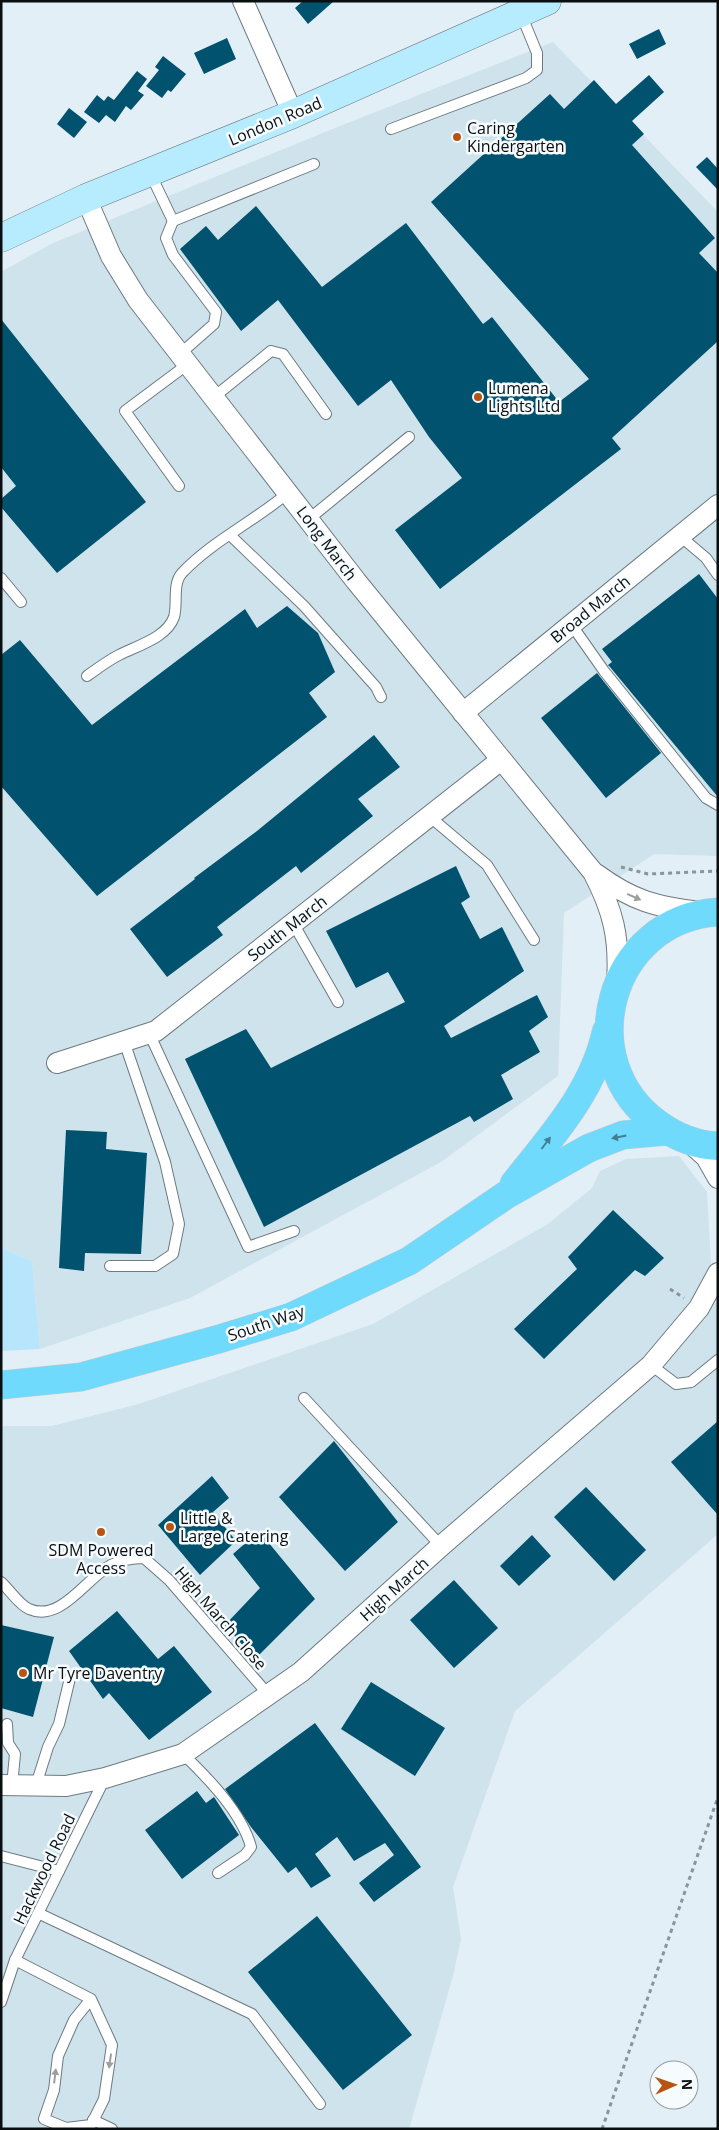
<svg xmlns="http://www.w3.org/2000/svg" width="719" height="2130" font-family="'Open Sans',sans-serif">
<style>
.built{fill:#cee3ec}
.green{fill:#b7e6fc}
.building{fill:#00526e}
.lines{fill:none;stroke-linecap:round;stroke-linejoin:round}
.service-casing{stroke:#6e7a7f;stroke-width:12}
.minor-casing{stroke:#6e7a7f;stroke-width:22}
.secondary-casing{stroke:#6e7a7f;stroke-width:29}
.primary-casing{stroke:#c9caca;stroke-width:29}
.path{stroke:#8b9499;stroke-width:3;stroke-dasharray:4 4;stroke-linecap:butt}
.service{stroke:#fff;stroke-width:10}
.minor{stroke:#fff;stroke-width:20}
.secondary{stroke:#b7ecfe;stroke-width:28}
.primary{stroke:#70dafd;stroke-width:28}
.oneway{fill:#9d9f9f}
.oneway2{fill:#427e92}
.poi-dot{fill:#b65511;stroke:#f6fbfe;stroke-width:2}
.labels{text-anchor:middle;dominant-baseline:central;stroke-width:5;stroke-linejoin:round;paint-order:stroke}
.street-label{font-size:16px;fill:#090e10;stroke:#f6fbfe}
.poi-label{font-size:16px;fill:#090e10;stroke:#f6fbfe;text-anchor:start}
</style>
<rect width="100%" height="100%" fill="#e2eff6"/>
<g class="built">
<path d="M 553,42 L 718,212 L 718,856 L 654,854 L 564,913 L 558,1076 L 441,1162 L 190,1298 L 40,1349 L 32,1261 L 1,1248 L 1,272 L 51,244 L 340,126 Z"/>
<path d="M 679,1156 L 707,1192 L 712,1283 L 718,1315 L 718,1534 L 515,1711 L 453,1887 L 461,1939 L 453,1976 L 409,2129 L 1,2129 L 1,1426 L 52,1426 L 139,1404 L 373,1324 L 548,1224 L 592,1188 L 600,1171 L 626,1159 Z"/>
</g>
<path class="green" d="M 1,1248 L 32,1261 L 40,1349 L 1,1351 Z"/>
<g class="building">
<path d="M 303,1 L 334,1 L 308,24 L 295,8 Z"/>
<path d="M 659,29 L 666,44 L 637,59 L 629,44 Z"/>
<path d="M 227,38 L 236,59 L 204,74 L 194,53 Z"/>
<path d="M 163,56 L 186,74 L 171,92 L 168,90 L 162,98 L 146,86 L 159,70 L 155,67 Z"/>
<path d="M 137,71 L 147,79 L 138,91 L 144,95 L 131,110 L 126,106 L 115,122 L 106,115 L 99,123 L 84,112 L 97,95 L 104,101 L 108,96 L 114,100 Z"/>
<path d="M 649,75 L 664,92 L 632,121 L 644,134 L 632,145 L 715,238 L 699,253 L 718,273 L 718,341 L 612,438 L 621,449 L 440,589 L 395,530 L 462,478 L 429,437 L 391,380 L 358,406 L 278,300 L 241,331 L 180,249 L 206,226 L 218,240 L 256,206 L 322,287 L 406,223 L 483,324 L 492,317 L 559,402 L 589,379 L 431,202 L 550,94 L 564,109 L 594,80 L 616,104 Z"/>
<path d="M 69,108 L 87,122 L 74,138 L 57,124 Z"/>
<path d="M 707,157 L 718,169 L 718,190 L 696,167 Z"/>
<path d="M 1,319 L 146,502 L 57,573 L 1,507 L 1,499 L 16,486 L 1,467 Z"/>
<path d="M 699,574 L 718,599 L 718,797 L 610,667 L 608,665 L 612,662 L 602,649 Z"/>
<path d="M 287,606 L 318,633 L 335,672 L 309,693 L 327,717 L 97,896 L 1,786 L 1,655 L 20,640 L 92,725 L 245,609 L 257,628 Z"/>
<path d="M 597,673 L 661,753 L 606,798 L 541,718 Z"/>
<path d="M 374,735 L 400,767 L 358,799 L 373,816 L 301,873 L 296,866 L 217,927 L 223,935 L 167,977 L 130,929 L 195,879 L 194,878 L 257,831 Z"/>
<path d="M 456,866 L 470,897 L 461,903 L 480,939 L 502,927 L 524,971 L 444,1026 L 451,1038 L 537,995 L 548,1017 L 529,1031 L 540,1052 L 501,1075 L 513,1099 L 474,1122 L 470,1116 L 264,1227 L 185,1059 L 246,1029 L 271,1068 L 405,1002 L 388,972 L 356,988 L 326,931 Z"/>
<path d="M 66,1130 L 107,1132 L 106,1149 L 147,1153 L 141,1254 L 85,1253 L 84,1271 L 59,1268 Z"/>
<path d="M 613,1210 L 664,1258 L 645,1276 L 635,1270 L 544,1359 L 514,1329 L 577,1269 L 568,1257 Z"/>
<path d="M 718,1421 L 718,1515 L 671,1462 Z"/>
<path d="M 334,1441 L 398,1522 L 345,1571 L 279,1497 Z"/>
<path d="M 212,1476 L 229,1498 L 213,1512 L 236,1541 L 200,1575 L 158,1525 Z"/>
<path d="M 586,1487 L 646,1550 L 614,1581 L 554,1517 Z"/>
<path d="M 259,1531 L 315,1599 L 255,1659 L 225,1625 L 260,1588 L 233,1554 Z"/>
<path d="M 532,1535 L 551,1556 L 519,1586 L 500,1566 Z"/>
<path d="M 454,1580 L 498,1628 L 454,1668 L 410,1620 Z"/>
<path d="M 117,1611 L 158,1659 L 174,1646 L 212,1692 L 149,1740 L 109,1693 L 103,1699 L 69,1651 Z"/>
<path d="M 1,1625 L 54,1637 L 33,1717 L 1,1708 Z"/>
<path d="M 371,1682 L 445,1728 L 415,1776 L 341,1729 Z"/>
<path d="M 315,1723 L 421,1867 L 374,1902 L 359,1883 L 394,1855 L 385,1843 L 354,1861 L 337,1837 L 315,1854 L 331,1876 L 311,1888 L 296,1867 L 288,1873 L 251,1827 L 225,1789 Z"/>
<path d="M 197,1791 L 206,1803 L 214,1797 L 239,1835 L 182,1879 L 145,1830 Z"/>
<path d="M 317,1916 L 412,2035 L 343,2090 L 248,1972 Z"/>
</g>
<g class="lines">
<defs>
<g id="service">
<path d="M 391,129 L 526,78 L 537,70 L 537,53 L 521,14"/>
<path d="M 150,173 L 173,221 L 314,164"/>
<path d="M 173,221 L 166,238 L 173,255 L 216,312 L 214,324 L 181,353"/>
<path d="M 214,397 L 271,351 L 283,354 L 326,414"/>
<path d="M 179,486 L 125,411 L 188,364"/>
<path d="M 309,519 L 409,437"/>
<path d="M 230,535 L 304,606 L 376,687 L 381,697"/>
<path d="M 680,536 L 706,558 L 718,575"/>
<path d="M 1,578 L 21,602"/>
<path d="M 571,624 L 604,671 L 706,798 L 718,805"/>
<path d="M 87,676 C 97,669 107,661 119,655 C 136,646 167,638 174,617 C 178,604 172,584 182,573 C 212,541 255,521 289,492"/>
<path d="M 429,816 L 487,865 L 534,940"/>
<path d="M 293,923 L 338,1002"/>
<path d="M 149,1033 L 248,1247 L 294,1231"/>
<path d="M 110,1266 L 155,1266 L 173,1254 L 179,1224 L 165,1162 L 124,1041"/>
<path d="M 651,1365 L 676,1384 L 691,1382 L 718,1360"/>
<path d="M 304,1398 L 441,1546"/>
<path d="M 1,1582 C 9,1589 19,1605 29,1609 C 61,1623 86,1578 111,1565 C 122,1559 132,1559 144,1558 L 169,1580 L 267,1693"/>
<path d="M 7,1724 L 8,1743 L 15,1754 L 12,1786"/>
<path d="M 183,1754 C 208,1778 242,1813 251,1847 L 245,1855 L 218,1873"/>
<path d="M 36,1785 L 48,1747 L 59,1724 L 70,1678"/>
<path d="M 1,1856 L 59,1871"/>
<path d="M 40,1914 L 252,2014 L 320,2104"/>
<path d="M 15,1960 L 91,1999 L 112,2045 L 104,2099 L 91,2125 L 66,2128 L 44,2119 L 54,2090 L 58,2056 L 74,2020 L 91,1999"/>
<path d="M 1,2002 L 15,1960 L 105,1778"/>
<path d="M 93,2120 L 112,2129"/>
</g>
<g id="minor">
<path d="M 243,1 L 293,114"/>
<path d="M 86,198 L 111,256 L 138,300 L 356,581 L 593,872 C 613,910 620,938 617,982"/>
<path d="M 463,713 L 718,505"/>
<path d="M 596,874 C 633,901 656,907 701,912"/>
<path d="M 57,1063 L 156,1031 L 501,760"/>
<path d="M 688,1141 L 706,1157 L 718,1178"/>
<path d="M 1,1785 L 66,1786 L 105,1778 L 183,1754 L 301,1672 L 441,1546 L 651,1365 L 699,1308 L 718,1273"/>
</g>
<path id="secondary" d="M 1,238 L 86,198 L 293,114 L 547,1"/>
<g id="primary">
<path d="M 718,912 C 608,919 570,1061 658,1124 C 676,1137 696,1145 718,1146"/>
<path d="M 514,1184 C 550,1138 593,1092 606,1032"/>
<path d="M 1,1385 L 81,1377 L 219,1339 L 291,1317 L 409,1261 L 506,1195 L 589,1148 L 623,1135 L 668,1131"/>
</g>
</defs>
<use href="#service" class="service-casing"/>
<use href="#minor" class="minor-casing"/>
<use href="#secondary" class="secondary-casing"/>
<use href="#primary" class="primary-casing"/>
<g class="path">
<path d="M 621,867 L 648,874 L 718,871"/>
<path d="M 670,1289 L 684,1298"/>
<path d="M 602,2129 L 718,1797"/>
</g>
<use href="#service" class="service"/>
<use href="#minor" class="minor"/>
<use href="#secondary" class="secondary"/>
<use href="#primary" class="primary"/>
</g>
<defs><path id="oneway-solid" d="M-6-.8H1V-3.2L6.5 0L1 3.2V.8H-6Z" transform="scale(1.25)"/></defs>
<g class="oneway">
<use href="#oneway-solid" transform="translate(634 897) rotate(24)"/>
<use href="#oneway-solid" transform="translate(110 2061) rotate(98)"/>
<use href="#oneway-solid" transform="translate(55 2076) rotate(-83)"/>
</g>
<g class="oneway2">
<use href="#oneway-solid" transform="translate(619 1137) rotate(169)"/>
<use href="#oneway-solid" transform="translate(546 1143) rotate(-53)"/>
</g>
<g class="poi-dot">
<circle cx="457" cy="137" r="5"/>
<circle cx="478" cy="397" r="5"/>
<circle cx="170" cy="1527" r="5"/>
<circle cx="101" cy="1532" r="5"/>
<circle cx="23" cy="1673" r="5"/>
</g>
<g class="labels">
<g class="street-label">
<text transform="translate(275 121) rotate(-23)">London Road</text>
<text transform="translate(327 543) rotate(53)">Long March</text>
<text transform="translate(590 609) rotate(-39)">Broad March</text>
<text transform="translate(287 928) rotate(-38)">South March</text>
<text transform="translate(266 1323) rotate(-19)">South Way</text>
<text transform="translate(394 1589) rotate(-42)">High March</text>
<text transform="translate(221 1618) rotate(49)">High March Close</text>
<text transform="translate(44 1869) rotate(-64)">Hackwood Road</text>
</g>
<g class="poi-label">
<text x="467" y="128">Caring<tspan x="467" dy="18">Kindergarten</tspan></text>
<text x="488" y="388">Lumena<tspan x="488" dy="18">Lights Ltd</tspan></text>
<text x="180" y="1518">Little &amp;<tspan x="180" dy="18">Large Catering</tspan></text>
<text x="101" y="1550" text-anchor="middle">SDM Powered<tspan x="101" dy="18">Access</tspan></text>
<text x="33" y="1673">Mr Tyre Daventry</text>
</g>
</g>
<rect width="719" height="2130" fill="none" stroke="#090e10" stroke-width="5"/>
<g transform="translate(674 2085) rotate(88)"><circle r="24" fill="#f6fbfe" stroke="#979c9f"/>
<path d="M0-4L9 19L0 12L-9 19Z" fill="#b65511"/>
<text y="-8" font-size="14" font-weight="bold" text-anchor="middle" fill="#090e10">N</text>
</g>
</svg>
